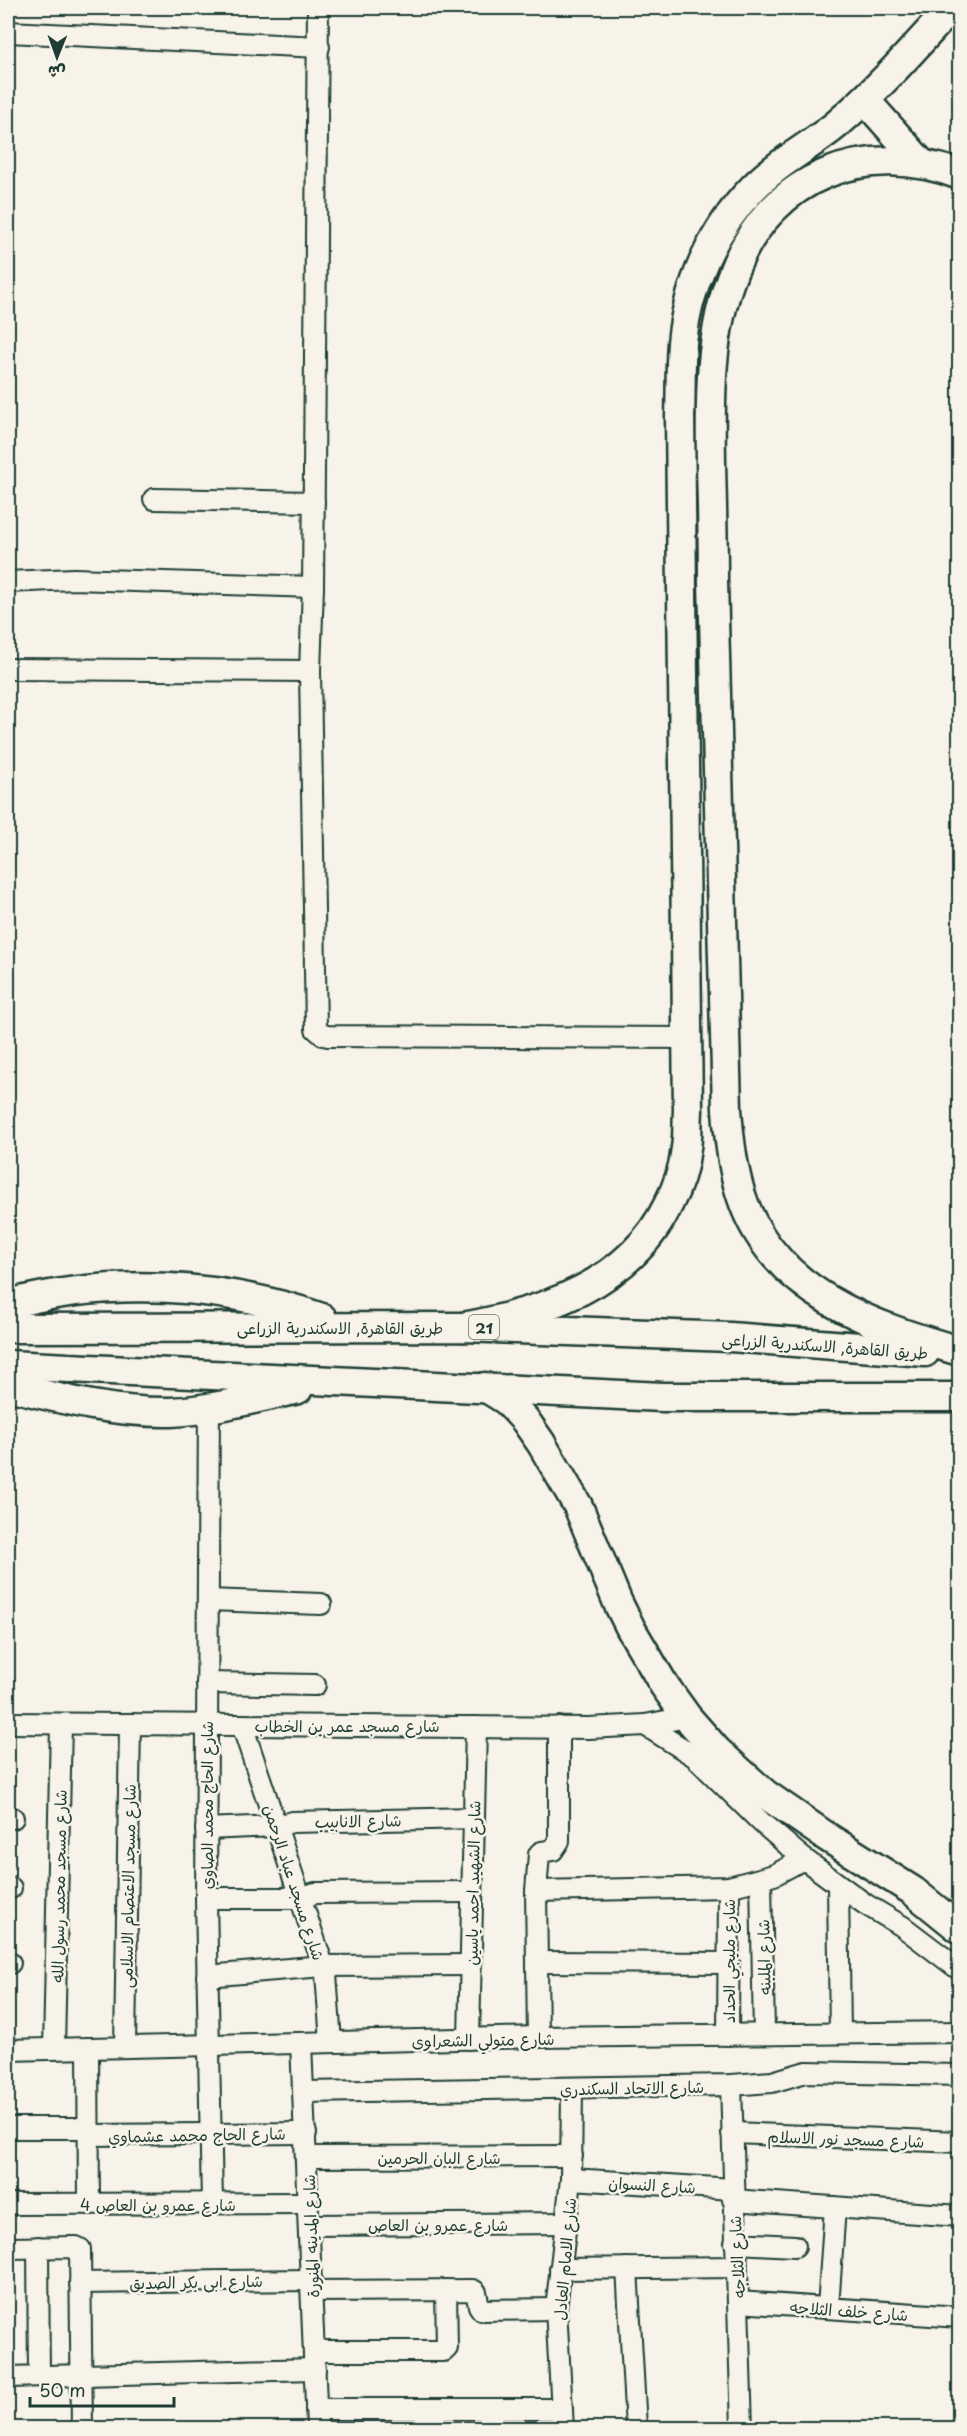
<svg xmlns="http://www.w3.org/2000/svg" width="967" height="2436" font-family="'Playpen Sans','Playpen Sans Arabic',sans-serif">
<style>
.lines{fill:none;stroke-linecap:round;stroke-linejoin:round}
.minor-casing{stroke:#1f3d34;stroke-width:24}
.highway-casing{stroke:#1f3d34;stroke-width:33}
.minor{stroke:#f7f3e8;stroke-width:20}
.highway{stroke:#f7f3e8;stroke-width:28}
.labels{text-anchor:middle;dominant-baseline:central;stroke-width:5;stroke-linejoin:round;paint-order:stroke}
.shield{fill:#f7f3e8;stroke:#60746a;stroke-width:1.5}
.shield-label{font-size:15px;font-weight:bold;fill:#1f3d34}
.street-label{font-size:16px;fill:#1f3d34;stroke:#f7f3e8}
</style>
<rect width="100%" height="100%" fill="#f7f3e8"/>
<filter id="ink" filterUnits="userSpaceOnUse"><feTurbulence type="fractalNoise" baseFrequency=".0167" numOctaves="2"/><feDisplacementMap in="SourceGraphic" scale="12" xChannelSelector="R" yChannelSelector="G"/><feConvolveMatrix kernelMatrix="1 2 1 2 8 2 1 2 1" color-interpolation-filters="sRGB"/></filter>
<g filter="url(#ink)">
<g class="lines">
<defs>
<g id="minor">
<path d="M 318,8 L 313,587 L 310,671 L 316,1029 L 323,1035 L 328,1036 L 688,1038"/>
<path d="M 8,32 L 319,47"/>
<path d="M 154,499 L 314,502"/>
<path d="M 8,582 L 74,579 L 313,587"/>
<path d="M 8,669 L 310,671"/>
<path d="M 209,1407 L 206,1898 L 212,2203"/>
<path d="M 208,1600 L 321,1604"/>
<path d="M 207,1683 L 315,1685"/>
<path d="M 8,1723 L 589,1728 L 645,1725 L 687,1717"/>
<path d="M 242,1725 L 326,1974 L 331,2042"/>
<path d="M 645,1725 L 694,1756 L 762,1823 L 804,1859 L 865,1904 L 902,1926 L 960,1970"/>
<path d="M 8,1818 L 13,1818"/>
<path d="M 206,1829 L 277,1826 L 292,1822 L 474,1818"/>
<path d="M 761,1880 L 764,2034"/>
<path d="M 838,1885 L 840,2033"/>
<path d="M 8,1888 L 11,1888"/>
<path d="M 536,1891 L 729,1887 L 774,1875 L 804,1859"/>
<path d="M 206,1898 L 301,1898 L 315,1893 L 472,1892"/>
<path d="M 537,1962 L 729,1963"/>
<path d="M 8,1963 L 10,1963"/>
<path d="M 207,1976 L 323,1966 L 471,1965"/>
<path d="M 728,2035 L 729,1887"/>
<path d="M 538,2037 L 536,1891 L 539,1854 L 541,1852 L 553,1850 L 559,1841 L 559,1727"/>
<path d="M 469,2039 L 476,1727"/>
<path d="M 301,2043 L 317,2428"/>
<path d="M 125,2047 L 130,1724"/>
<path d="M 88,2048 L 89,2204"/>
<path d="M 54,2049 L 61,1724"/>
<path d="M 8,2050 L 538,2037 L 960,2032"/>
<path d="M 731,2085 L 742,2428"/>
<path d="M 304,2092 L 731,2085 L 772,2082 L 806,2072 L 960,2075"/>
<path d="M 8,2128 L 89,2128"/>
<path d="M 732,2133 L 960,2142"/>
<path d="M 89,2135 L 306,2133"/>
<path d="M 307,2157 L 572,2156"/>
<path d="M 571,2179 L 733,2189"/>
<path d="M 733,2200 L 960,2216"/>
<path d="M 8,2204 L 308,2203"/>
<path d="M 309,2225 L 568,2223"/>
<path d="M 735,2243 L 795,2246"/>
<path d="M 38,2247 L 39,2376"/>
<path d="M 8,2248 L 76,2247 L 80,2249 L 82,2428"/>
<path d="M 627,2268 L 636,2428"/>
<path d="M 560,2269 L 736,2267"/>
<path d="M 80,2283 L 311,2280"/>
<path d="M 312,2291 L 473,2290 L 476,2292 L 479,2306 L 482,2310 L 556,2309"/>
<path d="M 738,2302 L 960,2317"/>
<path d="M 828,2308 L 835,2207"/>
<path d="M 314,2351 L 444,2351 L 447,2348 L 446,2290"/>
<path d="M 8,2377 L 315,2369"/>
<path d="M 316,2409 L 562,2409"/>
<path d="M 563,2428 L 556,2309 L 571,2179 L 572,2089"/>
</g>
<g id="highway">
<path d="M 865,100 L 921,163"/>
<path d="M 960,175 C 866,139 772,175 734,270 C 709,331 710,398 711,464 C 712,503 713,542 713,581 C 716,757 721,933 727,1109 C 729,1138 732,1167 741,1195 C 772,1292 871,1326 960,1351"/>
<path d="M 8,1304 C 112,1277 221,1283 322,1318"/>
<path d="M 463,1327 C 544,1312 630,1284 668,1205 C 677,1188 684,1168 686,1148 C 688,1136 687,1124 688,1111 L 680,417 C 681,392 680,368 682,343 C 687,287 713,229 753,188 C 777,163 809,147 836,125 C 879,89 914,48 951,8"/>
<path d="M 8,1328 L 463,1327 L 730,1337 L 925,1352"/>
<path d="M 8,1365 L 662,1397 L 960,1397"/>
<path d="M 8,1386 C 61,1399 115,1413 171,1412 C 213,1410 256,1398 298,1389"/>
<path d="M 485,1387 L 506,1400 L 525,1420 L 541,1443 L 578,1506 L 618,1603 L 631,1629 L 664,1685 L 687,1717 L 717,1751 L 765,1794 L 827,1837 L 913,1891 L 960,1929"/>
</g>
</defs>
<use href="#minor" class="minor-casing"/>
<use href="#highway" class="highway-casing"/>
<use href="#minor" class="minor"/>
<use href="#highway" class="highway"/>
</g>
</g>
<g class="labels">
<rect class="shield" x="469" y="1315" width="30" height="24" rx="4.5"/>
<g class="shield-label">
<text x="484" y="1327">21</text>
</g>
<g class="street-label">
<text x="340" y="1327">طريق القاهرة, الاسكندرية الزراعى</text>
<text transform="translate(825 1345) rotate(4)">طريق القاهرة, الاسكندرية الزراعى</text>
<text x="347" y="1725">شارع مسجد عمر بن الخطاب</text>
<text transform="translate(206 1805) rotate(-90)">شارع الحاج محمد الصاوي</text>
<text transform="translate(358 1820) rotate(-1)">شارع الانابيب</text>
<text transform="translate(295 1882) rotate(72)">شارع مسجد عباد الرحمن</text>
<text transform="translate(472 1883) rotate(-89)">شارع الشهيد احمد ياسين</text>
<text transform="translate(58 1886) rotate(-89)">شارع مسجد محمد رسول الله</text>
<text transform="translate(127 1886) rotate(-89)">شارع مسجد الاعتصام الاسلامى</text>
<text transform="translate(763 1957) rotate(-91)">شارع الملبنه</text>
<text transform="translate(728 1961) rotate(-90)">شارع مليجي الحداد</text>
<text transform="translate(483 2039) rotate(-1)">شارع متولي الشعراوى</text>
<text transform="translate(632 2087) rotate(-1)">شارع الاتحاد السكندري</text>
<text transform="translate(197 2134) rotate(-1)">شارع الحاج محمد عشماوي</text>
<text transform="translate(846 2138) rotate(2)">شارع مسجد نور الاسلام</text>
<text x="439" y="2157">شارع البان الحرمين</text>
<text transform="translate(652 2184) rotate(3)">شارع النسوان</text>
<text x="158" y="2204">شارع عمرو بن العاص 4</text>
<text x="438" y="2224">شارع عمرو بن العاص</text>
<text transform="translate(310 2236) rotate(-92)">شارع المدينه المنورة</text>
<text transform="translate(736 2257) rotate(-93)">شارع الثلاجه</text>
<text transform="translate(564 2259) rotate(-85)">شارع الامام العادل</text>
<text transform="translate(196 2281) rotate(-1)">شارع ابى بكر الصديق</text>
<text transform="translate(849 2310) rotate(4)">شارع خلف الثلاجه</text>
</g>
</g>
<rect width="967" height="2436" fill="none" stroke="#f7f3e8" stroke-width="30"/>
<rect x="15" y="15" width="937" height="2406" fill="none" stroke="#1f3d34" stroke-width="2" filter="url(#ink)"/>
<g transform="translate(57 57) rotate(181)" stroke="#f7f3e8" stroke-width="4.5" paint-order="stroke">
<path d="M0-4.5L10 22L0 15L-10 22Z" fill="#1f3d34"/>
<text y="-9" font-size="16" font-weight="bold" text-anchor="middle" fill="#1f3d34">ش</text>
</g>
<path d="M30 2397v9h144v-9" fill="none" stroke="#1f3d34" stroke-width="3"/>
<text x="39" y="2397" font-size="18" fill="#1f3d34" stroke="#f7f3e8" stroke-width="4.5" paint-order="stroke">50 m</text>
</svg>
